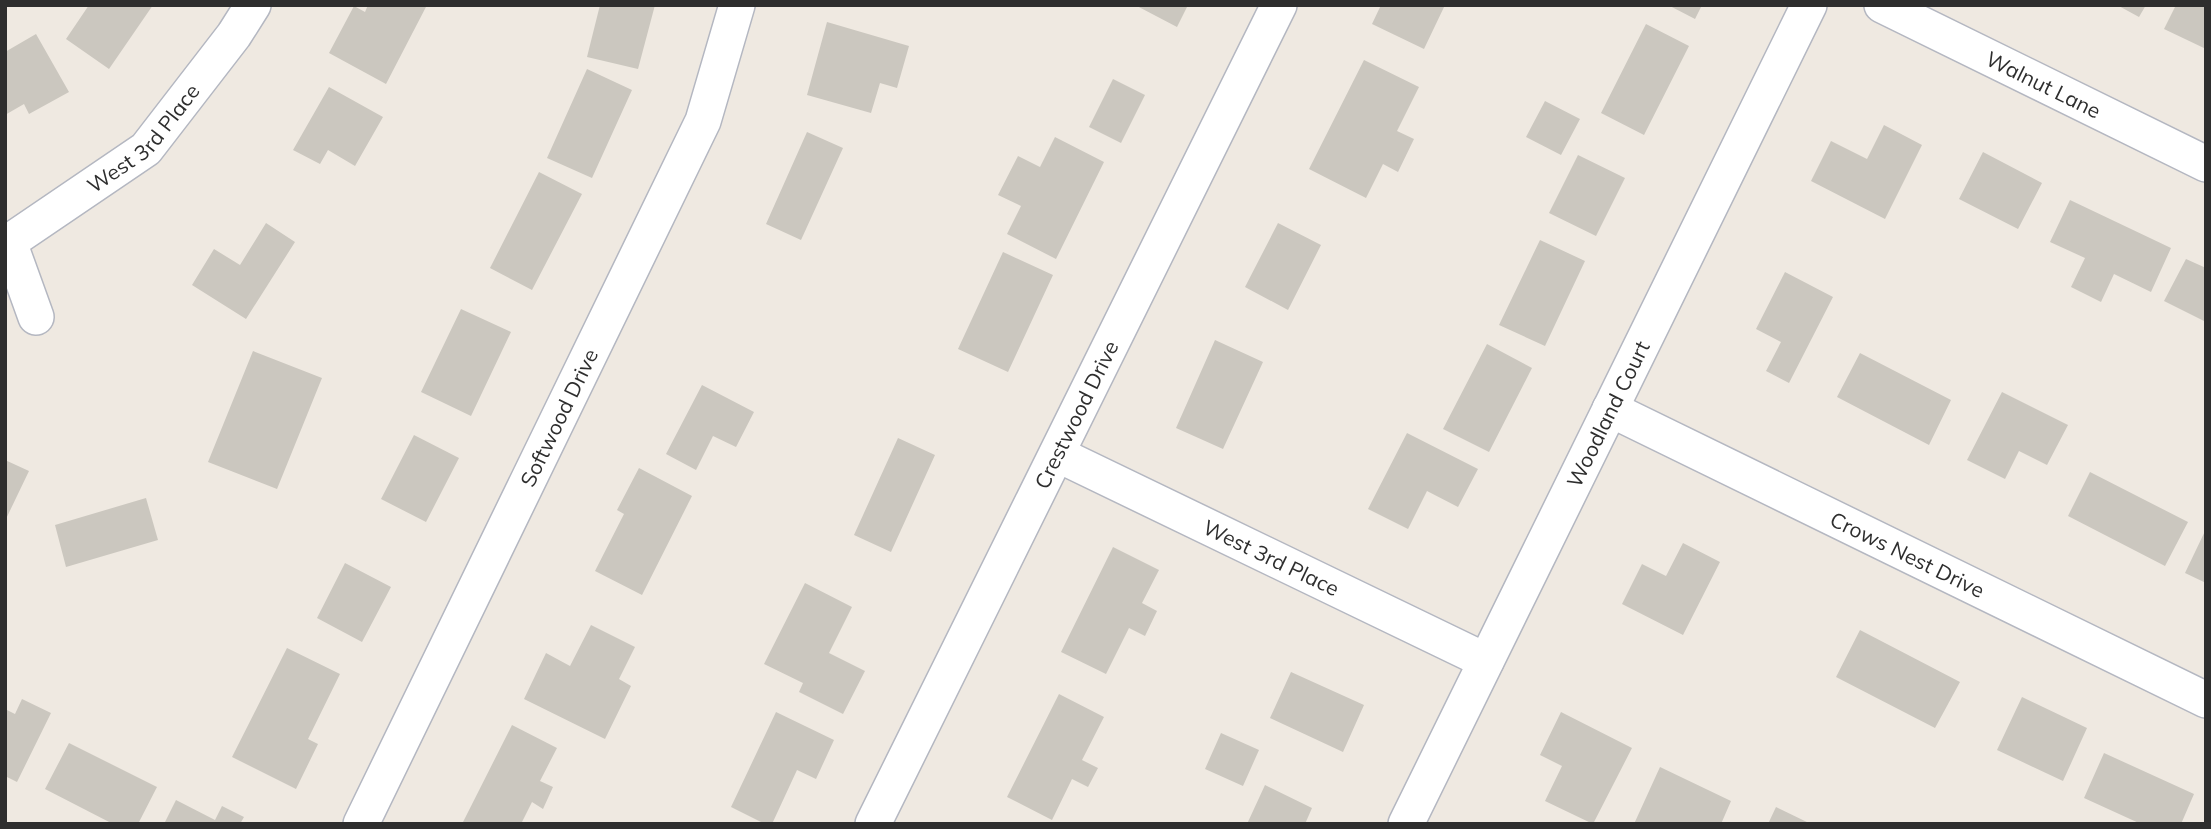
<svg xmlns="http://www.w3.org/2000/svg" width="2211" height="829" viewBox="0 0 2211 829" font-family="Mulish,sans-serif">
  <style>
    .building { fill: #cbc7bf }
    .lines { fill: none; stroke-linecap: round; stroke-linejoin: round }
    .street-casing { stroke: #b4b7c1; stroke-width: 38 }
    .street { stroke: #fff; stroke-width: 35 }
    .labels { text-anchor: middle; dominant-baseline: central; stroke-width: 7; stroke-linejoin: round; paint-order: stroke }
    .street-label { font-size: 21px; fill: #2e2e2e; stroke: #fff }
  </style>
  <rect width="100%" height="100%" fill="#efe9e1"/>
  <path class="building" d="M89,5H153L109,69L66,39Z
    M368,5H427L386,84L329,53L354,6L365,12Z
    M600,5H655L638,69L587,57Z
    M1135,5H1188L1177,27Z
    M1381,5H1445L1424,49L1372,24Z
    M1668,5H1702L1695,19Z
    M2117,5H2146L2139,17Z
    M2176,5H2206V49L2164,29Z
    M827,22L909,46L897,88L880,83L871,113L807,95Z
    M1646,24L1689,46L1644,135L1601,113Z
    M36,34L69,92L29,114L24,104L5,115V52Z
    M1364,60L1419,87L1397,131L1414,139L1398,172L1383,164L1366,198L1309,169Z
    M587,69L632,90L592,178L547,158Z
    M1113,79L1145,95L1121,143L1089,127Z
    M329,87L383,117L355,166L328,150L320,164L293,150Z
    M1545,101L1580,119L1561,155L1526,137Z
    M1884,125L1922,145L1885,219L1811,181L1831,141L1867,159Z
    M807,132L843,148L801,240L766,224Z
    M1055,137L1104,162L1056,259L1007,234L1021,206L998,195L1018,156L1040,167Z
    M1983,152L2042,183L2018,229L1959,199Z
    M1578,155L1625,178L1596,236L1549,213Z
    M539,172L582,194L532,290L490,268Z
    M2070,200L2171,248L2151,292L2114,274L2101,302L2071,287L2085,258L2050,242Z
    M266,223L295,242L246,319L192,285L214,249L240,265Z
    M1278,223L1321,245L1288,310L1245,287Z
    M1540,240L1585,261L1545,346L1499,325Z
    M1003,252L1053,275L1008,372L958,349Z
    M2186,259L2206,268V322L2164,301Z
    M1785,272L1833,297L1789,383L1766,371L1781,342L1756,329Z
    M461,309L511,332L471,416L421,392Z
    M1215,340L1263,362L1223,449L1176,428Z
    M1487,344L1532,368L1489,452L1443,429Z
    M253,351L322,378L277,489L208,462Z
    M1860,353L1951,400L1929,445L1837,397Z
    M702,385L754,412L736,447L713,436L696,470L666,454Z
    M2002,392L2068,425L2047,465L2019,451L2005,479L1967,460Z
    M1407,433L1478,469L1458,507L1427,491L1408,529L1368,509Z
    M414,435L459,458L426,522L381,499Z
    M898,438L935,455L891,552L854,535Z
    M5,460L29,471L5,521Z
    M639,468L692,496L642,595L595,571L624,514L617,510Z
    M2090,472L2188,522L2165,566L2068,516Z
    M146,498L158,540L66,567L55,525Z
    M2206,529V583L2185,573Z
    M1683,543L1720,562L1683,635L1622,604L1642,564L1666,576Z
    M1113,547L1159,570L1142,603L1157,611L1145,636L1129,628L1106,674L1061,652Z
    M345,563L391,587L362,642L317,618Z
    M805,583L852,607L829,653L865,671L843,714L799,692L803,683L764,664Z
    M591,625L635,647L619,679L631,686L605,739L524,699L546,653L570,666Z
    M1860,630L1960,682L1935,728L1836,677Z
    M287,648L340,674L308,739L318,744L296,789L232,757Z
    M1291,672L1364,705L1343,752L1270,718Z
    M1059,694L1104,717L1082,760L1098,768L1088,787L1072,779L1052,820L1007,797Z
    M2022,697L2087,728L2063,781L1997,750Z
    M22,699L51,713L17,782L5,776V709L15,714Z
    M776,712L834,740L816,779L797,770L772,824H765L731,807Z
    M1561,712L1632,748L1593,824L1545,801L1562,766L1540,755Z
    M512,725L557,748L540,781L553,787L543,809L532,802L521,824H462Z
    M1221,733L1259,750L1243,786L1205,769Z
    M69,743L157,787L138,824H113L45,789Z
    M2104,753L2194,794L2181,824H2141L2084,798Z
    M1660,767L1731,801L1721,824H1634Z
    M1265,785L1312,808L1305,824H1247Z
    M176,800L215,820L222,806L244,817L240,824H164Z
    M1776,807L1811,824H1768Z"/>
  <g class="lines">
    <g class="street-casing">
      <g id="street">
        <path id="s1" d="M1882,5L2206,164"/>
        <path id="s2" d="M5,242H9L146,149L234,35L253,5"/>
        <path d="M9,242L36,317"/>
        <path id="s3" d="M1610,409L2206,700"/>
        <path id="s4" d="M1057,454L1486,661"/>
        <path id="s5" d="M361,824L703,121L737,5"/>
        <path id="s6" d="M873,824L1279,5"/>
        <path id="s7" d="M1406,824L1809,5"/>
      </g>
    </g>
    <use href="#street" class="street"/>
  </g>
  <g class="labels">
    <g class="street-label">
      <text stroke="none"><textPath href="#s1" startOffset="180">Walnut Lane</textPath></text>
      <text stroke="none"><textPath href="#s2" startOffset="175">West 3rd Place</textPath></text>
      <text stroke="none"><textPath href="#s6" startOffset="457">Crestwood Drive</textPath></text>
      <text stroke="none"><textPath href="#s7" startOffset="457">Woodland Court</textPath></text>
      <text stroke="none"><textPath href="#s5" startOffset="452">Softwood Drive</textPath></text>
      <text stroke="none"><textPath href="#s3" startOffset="331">Crows Nest Drive</textPath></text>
      <text stroke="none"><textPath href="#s4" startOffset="238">West 3rd Place</textPath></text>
    </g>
  </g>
  <rect width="2211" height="829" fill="none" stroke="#2e2e2e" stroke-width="14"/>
</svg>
